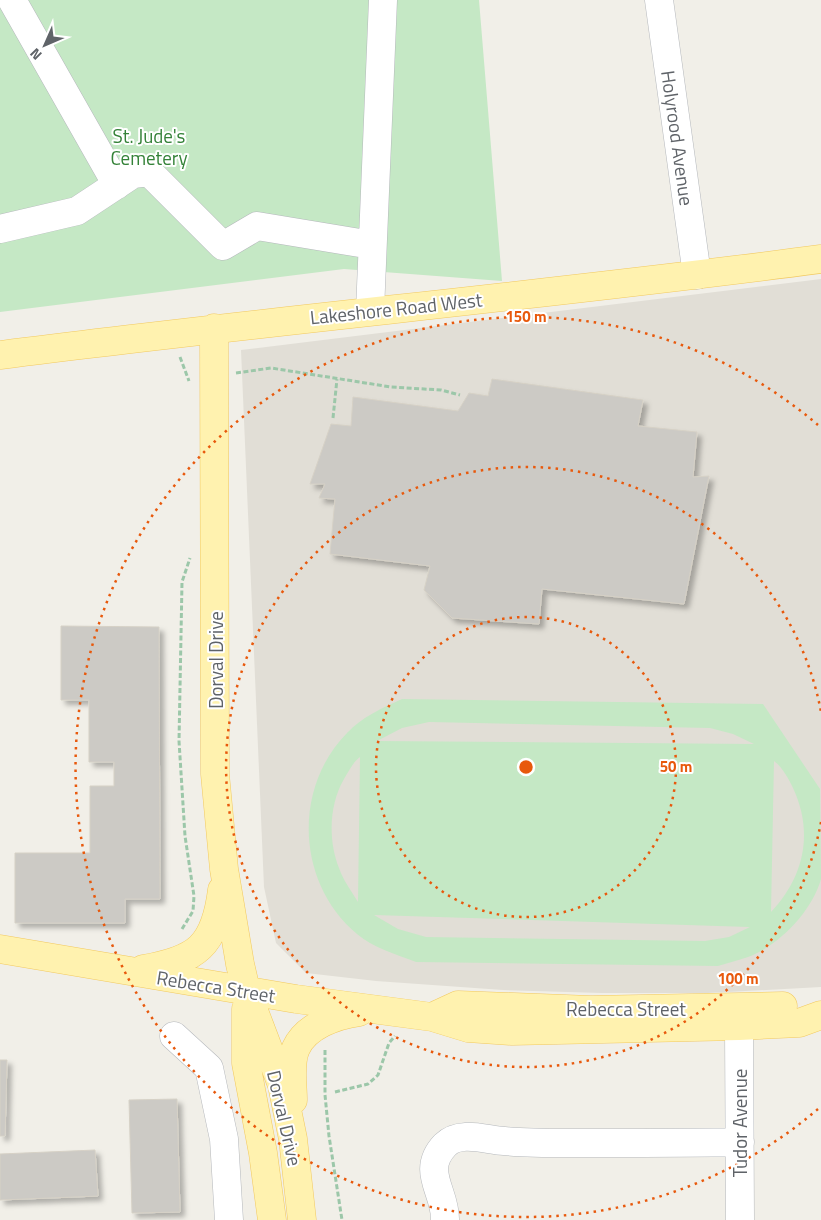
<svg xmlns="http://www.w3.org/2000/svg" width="821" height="1220" viewBox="0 0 821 1220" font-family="'Titillium Web',sans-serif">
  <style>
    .education { fill: #e1ded6 }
    .green { fill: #c5e8c5; fill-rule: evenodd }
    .building { fill: #cccac5; stroke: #d6d1c6; filter: url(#shadow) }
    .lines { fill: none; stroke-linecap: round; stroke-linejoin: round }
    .minor-casing { stroke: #b5b8bc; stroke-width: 29 }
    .major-casing { stroke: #f2c960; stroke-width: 29 }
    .path { stroke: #9cc7a9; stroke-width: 3; stroke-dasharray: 5 2.5; stroke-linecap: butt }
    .minor { stroke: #fff; stroke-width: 28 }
    .major { stroke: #fff2af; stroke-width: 28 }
    .ring { fill: none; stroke: #e8590c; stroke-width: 2.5; stroke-dasharray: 2.5 5 }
    .labels { text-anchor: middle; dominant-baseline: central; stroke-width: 4; stroke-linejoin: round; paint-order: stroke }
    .park-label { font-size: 19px; fill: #348238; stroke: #fff }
    .street-label { font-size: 19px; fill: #5f6368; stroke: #fff }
    .centre { fill: #e8590c; stroke: #fff; stroke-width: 2.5 }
    .ring-label { font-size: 15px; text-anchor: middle; font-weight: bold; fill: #e8590c; stroke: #fff; stroke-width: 4; stroke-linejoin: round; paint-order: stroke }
  </style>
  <defs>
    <filter id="shadow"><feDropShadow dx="4.5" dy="4.5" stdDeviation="2.5" flood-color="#0004"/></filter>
  </defs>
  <rect width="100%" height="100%" fill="#f1efe8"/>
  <path class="education" d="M821,279V987L708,993H602L503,990L376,981L306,973L276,943L264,887L241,350Z"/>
  <path class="green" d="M0,0H479L502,281L344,269L0,312Z
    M402,699L763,704L820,789L821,879C812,911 780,945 748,957C739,960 728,963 718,966L416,962C395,954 374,948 357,934C297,884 292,789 347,733C362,717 382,708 402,699ZM429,722L710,728L733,734L754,744L377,741L402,728ZM360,757L358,901V902C352,892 343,880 339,868C328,840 329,805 344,779C349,771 353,762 360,757ZM774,761C782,767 789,779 793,788C814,833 804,877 771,912ZM374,915L749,927H750L729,937L705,941L426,937L398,929Z"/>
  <path class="building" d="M492,379L643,400L638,426L697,432L693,477L709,476L684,604L542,589L539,624L452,618L424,590L430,566L330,554L335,499L319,498L325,484H310L331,424L351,426L353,397L458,411L469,393L488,396Z
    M61,626L159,627L160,899H125V923H15V853H90V786H114V762H89V700H61Z
    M0,1060H7L5,1136H0Z
    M177,1099L180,1212L132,1213L129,1100Z
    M95,1150L98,1196L0,1200V1154Z"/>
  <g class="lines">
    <g class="minor-casing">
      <path id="minor" d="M12,0L117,185
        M659,0L697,275
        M0,229L77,211L133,174L149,172L223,246L257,226L372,245
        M370,311L383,0
        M739,1026L740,1220
        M174,1036L209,1068L224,1139L229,1220
        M445,1220C446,1192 420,1171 445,1145C460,1130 486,1140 504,1141C535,1144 567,1143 599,1143C646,1143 693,1143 740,1142"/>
    </g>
    <g class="major-casing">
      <path id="major" d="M214,328L215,774L224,869L240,964L246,990L282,1085L293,1139L302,1220
        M0,355C273,320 548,295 821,259
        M0,949L296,999L432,1017L468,1028L512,1031L739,1026L799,1023L821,1015
        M143,969C197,960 215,946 222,890
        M246,1009V1063L263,1153L272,1220
        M432,1017L458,1005L591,1010L783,1006
        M293,1100C293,1084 289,1063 296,1048C306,1026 336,1015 359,1012"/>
    </g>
    <path class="path" d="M180,357L189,381
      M236,373L271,368L391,387L441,390L460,395
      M333,418L337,379
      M182,929L193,911L194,896L185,836L179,741L182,582L190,558
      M325,1050V1095L329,1136L342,1220
      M335,1092L368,1084L378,1075L389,1043L395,1036"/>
    <use href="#minor" class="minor"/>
    <use href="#major" class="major"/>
  </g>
  <g class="ring">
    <circle cx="526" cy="767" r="150"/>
    <path d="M821 822A300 300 0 1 1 821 712"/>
    <path d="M818 1109A450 450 0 1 1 818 425"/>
  </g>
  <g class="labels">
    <g class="park-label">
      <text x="149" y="135">St. Jude's<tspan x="149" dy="22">Cemetery</tspan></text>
    </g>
    <g class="street-label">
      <text transform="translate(678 138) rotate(82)">Holyrood Avenue</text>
      <text transform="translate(396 308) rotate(-6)">Lakeshore Road West</text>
      <text transform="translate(215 660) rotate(-90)">Dorval Drive</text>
      <text transform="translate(216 986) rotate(9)">Rebecca Street</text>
      <text x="626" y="1008">Rebecca Street</text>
      <text transform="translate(285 1118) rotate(77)">Dorval Drive</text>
      <text transform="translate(739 1123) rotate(-90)">Tudor Avenue</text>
    </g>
  </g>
  <circle cx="526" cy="767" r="8" class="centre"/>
  <g class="ring-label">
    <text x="526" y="322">150 m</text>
    <text x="676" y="772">50 m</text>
    <text x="738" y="984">100 m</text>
  </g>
  <g transform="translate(45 45) rotate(225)" stroke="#ffffff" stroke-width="4" paint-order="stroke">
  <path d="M0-4L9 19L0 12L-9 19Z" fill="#5f6368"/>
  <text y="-8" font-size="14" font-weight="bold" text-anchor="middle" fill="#5f6368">N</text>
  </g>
</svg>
